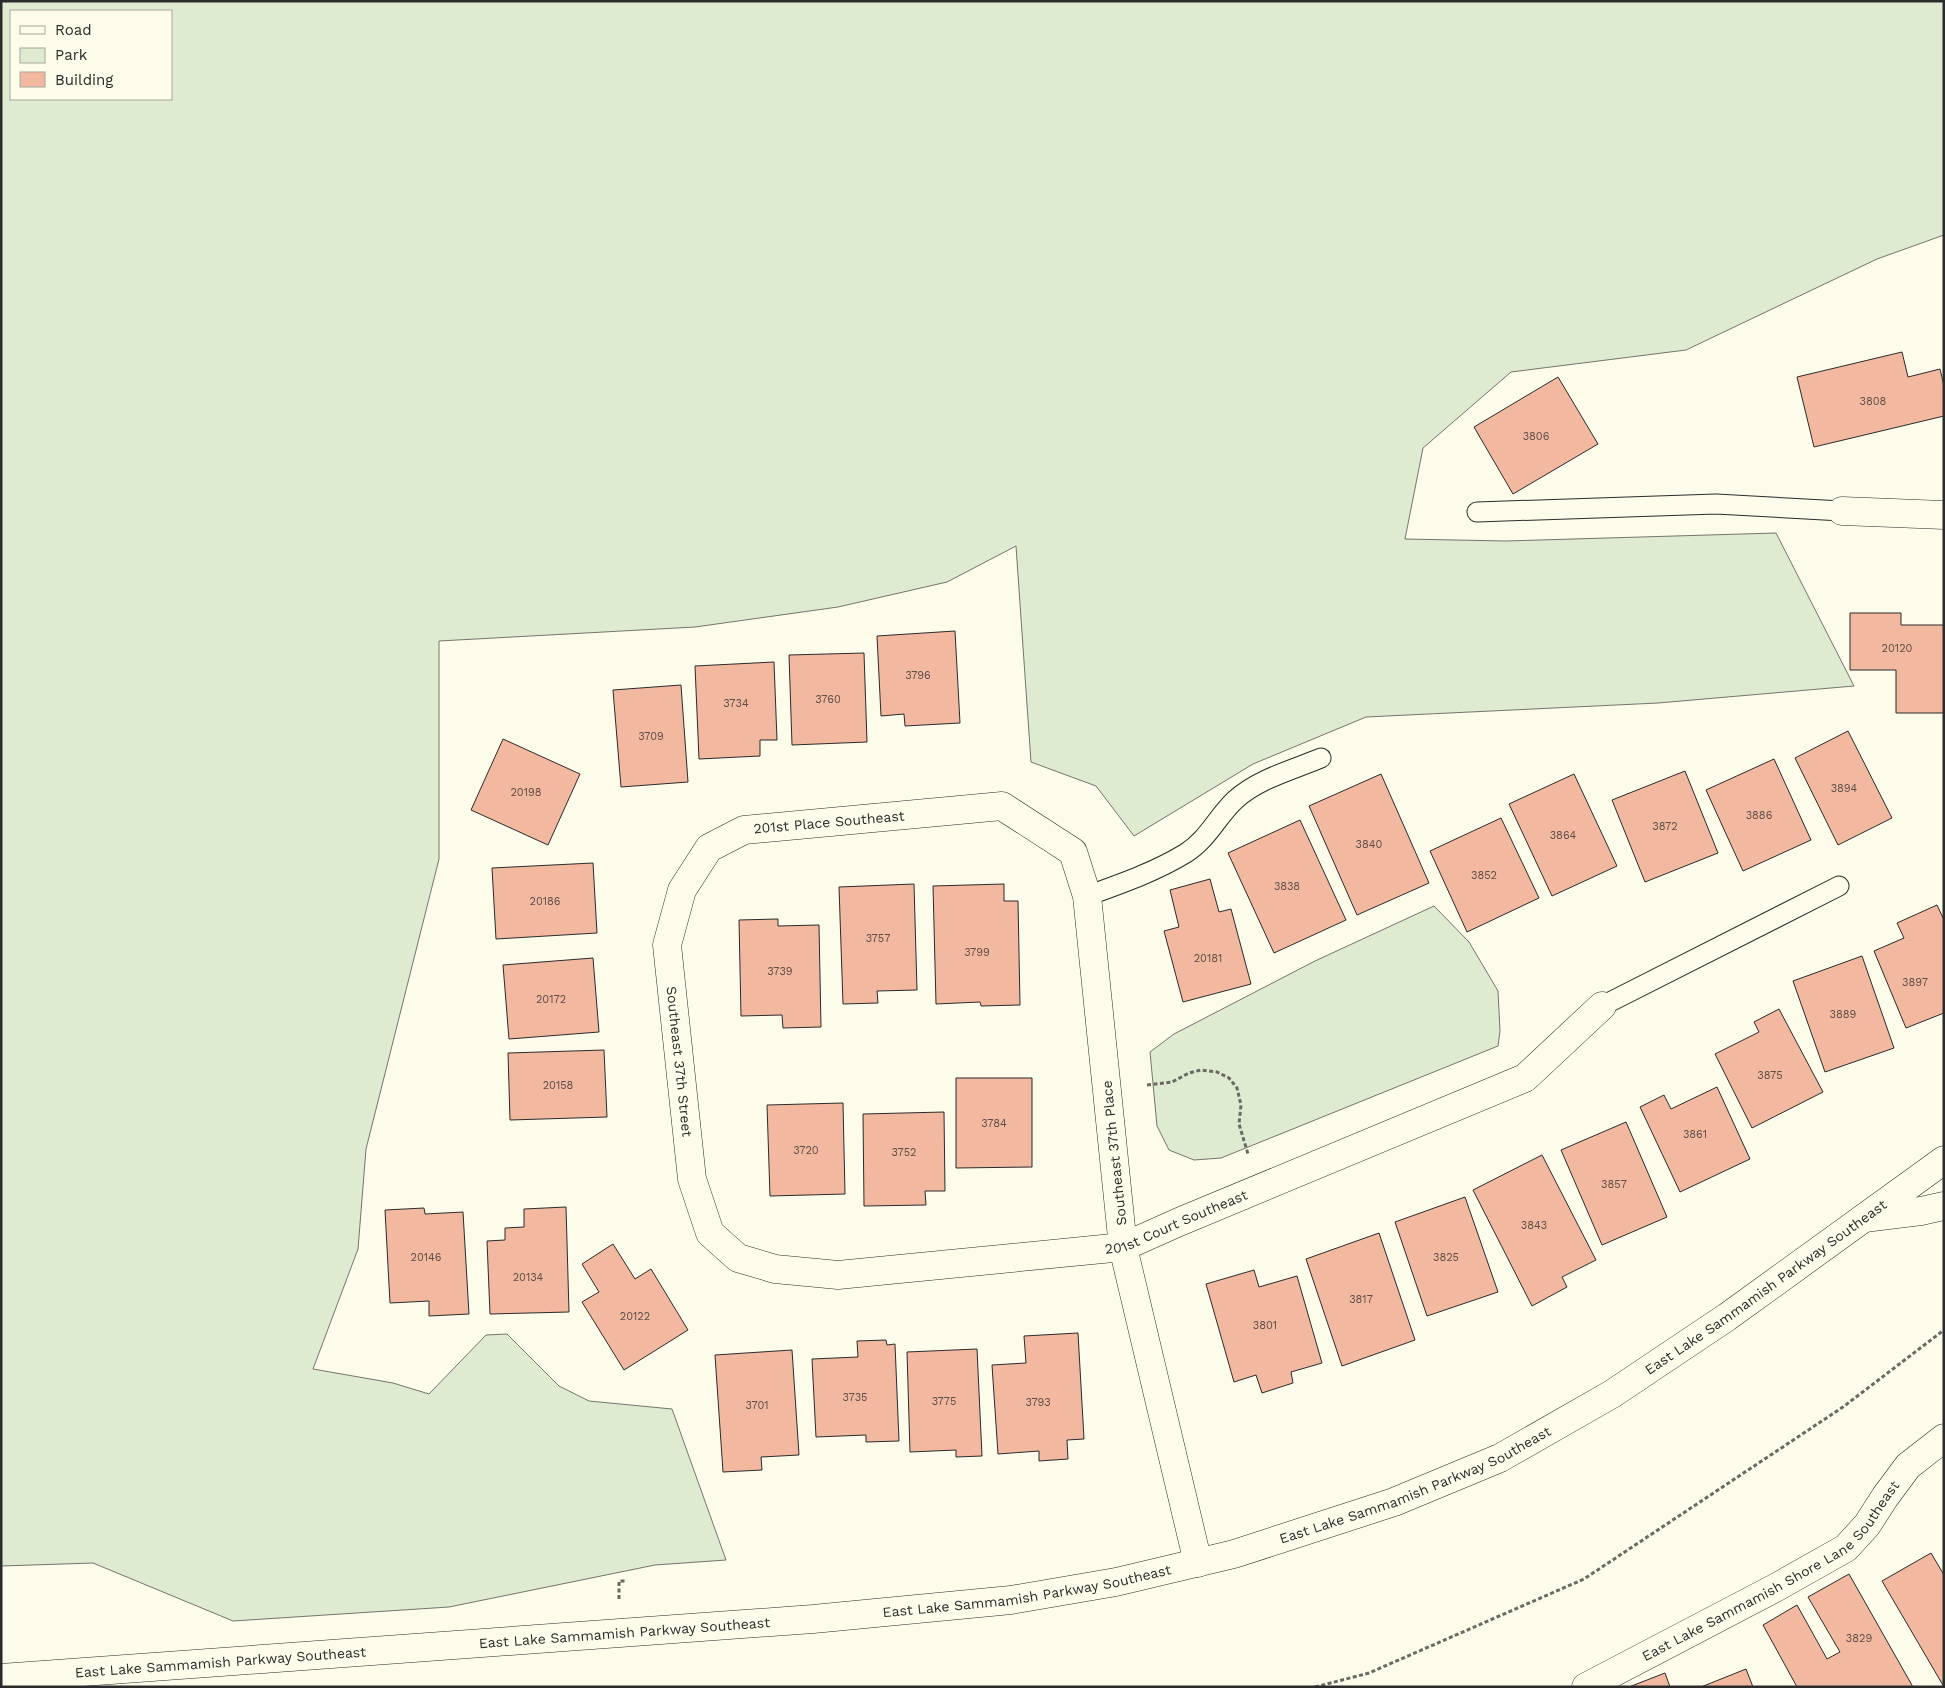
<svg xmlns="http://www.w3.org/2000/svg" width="1945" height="1688" viewBox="0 0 1945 1688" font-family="'Work Sans',sans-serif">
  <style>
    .green { fill: #deebd1; stroke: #74746e; fill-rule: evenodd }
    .building { fill: #f2b8a0; stroke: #2b2b2b }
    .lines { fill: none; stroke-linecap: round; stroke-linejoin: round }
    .lane-casing { stroke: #2b2b2b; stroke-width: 21 }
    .street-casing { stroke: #2b2b2b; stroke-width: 29 }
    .secondary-casing { stroke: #2b2b2b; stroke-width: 29 }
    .path { stroke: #6a6964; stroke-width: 3; stroke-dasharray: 4 2.5; stroke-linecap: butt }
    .lane { stroke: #fdfbea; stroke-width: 19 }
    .street { stroke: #fdfbea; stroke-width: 28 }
    .secondary { stroke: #fdfbea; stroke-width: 28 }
    .labels { text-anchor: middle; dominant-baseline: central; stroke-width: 4; stroke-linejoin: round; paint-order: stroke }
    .number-label { font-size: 11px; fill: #5d4e48 }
    .street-label { font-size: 14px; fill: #2b2b2b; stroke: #fdfbea }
  </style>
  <rect width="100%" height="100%" fill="#fdfbea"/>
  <path class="green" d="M1,1H1944V235L1877,259L1686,350L1511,372L1423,448L1405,539L1506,541L1776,533L1854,686L1658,703L1366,717L1253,764L1134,836L1096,786L1031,762L1016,546L947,582L838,607L695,627L439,641V859L366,1149L358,1249L313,1369L393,1383L429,1394L486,1335L507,1334L559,1386L589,1401L672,1409L726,1560L655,1565L449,1607L233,1621L93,1563L1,1566ZM11,11H171V99H11Z
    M1434,906L1469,942L1498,991L1500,1031L1498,1046L1221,1158L1194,1160L1169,1150L1157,1126L1150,1052L1174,1034L1315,961Z"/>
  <path class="building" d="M1902,352L1908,377L1940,369L1944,386V416L1814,447L1797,377Z
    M1558,377L1598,444L1513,494L1474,427Z
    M1850,613H1901V625H1944V713H1896V670H1850Z
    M955,631L960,723L905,726L904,714L881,716L877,636Z
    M864,653L867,742L792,745L789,655Z
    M774,662L777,740H760V756L699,759L695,666Z
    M681,685L688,782L621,787L613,690Z
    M1848,731L1892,818L1838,845L1795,758Z
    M503,739L580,774L548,845L471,810Z
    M1774,759L1811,840L1743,871L1706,790Z
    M1685,771L1718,853L1645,882L1612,800Z
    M1381,774L1429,883L1357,915L1309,806Z
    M1574,774L1617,866L1552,896L1509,804Z
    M1501,818L1539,898L1467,932L1430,851Z
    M1300,820L1346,920L1274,953L1228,853Z
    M593,863L597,933L496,939L492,868Z
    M1210,879L1219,912L1231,909L1251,984L1183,1002L1164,931L1179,927L1170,890Z
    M914,884L917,990L877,991L878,1003L843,1004L839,887Z
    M1004,884V901H1018L1020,1005L981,1006L980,1002L936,1004L933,886Z
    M1937,905L1944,920V1013L1906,1028L1874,951L1904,938L1897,923Z
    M778,919V926L819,925L821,1027L783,1028L782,1015L741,1016L739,920Z
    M1862,956L1894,1048L1825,1072L1793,981Z
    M593,958L599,1032L509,1039L503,965Z
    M1779,1009L1823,1092L1752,1128L1715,1054L1759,1032L1754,1022Z
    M604,1050L607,1117L510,1120L508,1053Z
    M956,1078H1032V1167L956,1168Z
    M1717,1087L1750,1159L1680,1192L1640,1107L1664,1095L1671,1109Z
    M843,1103L845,1194L770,1196L767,1105Z
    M944,1112L945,1191H925L926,1205L864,1206L863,1114Z
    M1626,1122L1667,1217L1602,1245L1561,1150Z
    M1542,1155L1596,1260L1562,1277L1567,1287L1532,1306L1473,1190Z
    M1465,1197L1498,1292L1427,1316L1395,1222Z
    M566,1207L569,1312L490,1314L487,1241L505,1240V1228L524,1227V1209Z
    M424,1208L425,1214L463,1212L469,1314L429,1316V1301L390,1303L385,1210Z
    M1379,1233L1415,1340L1342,1366L1306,1259Z
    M613,1244L635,1279L651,1269L688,1330L624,1370L582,1302L599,1292L582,1264Z
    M1254,1270L1259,1287L1297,1276L1322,1363L1291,1372L1293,1383L1262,1393L1256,1375L1234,1382L1206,1284Z
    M1078,1333L1084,1439L1067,1440L1068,1459L1039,1461V1451L998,1454L992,1365L1026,1363L1024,1336Z
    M886,1340L887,1345L895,1344L899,1441L866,1442V1435L816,1437L812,1359L858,1357L857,1341Z
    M977,1349L982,1456L956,1457V1450L910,1452L907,1352Z
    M792,1350L799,1455L761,1457L762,1470L723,1472L715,1355Z
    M1931,1553L1944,1575V1687L1882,1581Z
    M1849,1574L1913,1687H1797L1763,1625L1797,1605L1827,1659L1840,1652L1808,1597Z
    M1746,1669L1753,1687H1701Z
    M1665,1673L1670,1687H1629Z"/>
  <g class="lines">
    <g class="lane-casing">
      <path id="lane" d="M1477,512L1716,504L1842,511
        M1087,896C1120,884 1155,872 1186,853C1208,839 1217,817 1235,800C1258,779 1292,770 1321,758
        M1602,1006L1839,886"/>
    </g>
    <g class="street-casing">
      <g id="street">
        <path d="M1842,511L1944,515"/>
        <path d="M1864,1218L1921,1211L1944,1206"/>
        <path id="s1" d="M1198,1563L1123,1247L1087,896L1073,852L1002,806L744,830L709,848L682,890L667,945L692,1179L710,1233L738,1258L775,1269L838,1275L1123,1247L1179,1222L1525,1078L1602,1006"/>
        <path id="s2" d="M1586,1687L1777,1587L1846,1548L1867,1525L1885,1497L1908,1466L1944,1438"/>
      </g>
    </g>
    <g class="secondary-casing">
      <g id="secondary">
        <path id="s3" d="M1,1678L813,1619L1011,1600L1116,1582L1234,1554L1394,1502L1500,1458L1612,1394L1727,1317L1944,1160"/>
      </g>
    </g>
    <path class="path" d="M1147,1085L1172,1082L1189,1073L1201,1070L1217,1072L1229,1078L1237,1088L1241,1105L1239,1124L1248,1154
      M619,1599V1581H626
      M1315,1687L1369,1673L1584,1579L1843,1407L1944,1330"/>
    <use href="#lane" class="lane"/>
    <use href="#street" class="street"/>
    <use href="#secondary" class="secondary"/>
  </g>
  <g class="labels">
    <g class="number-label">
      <text x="1873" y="401">3808</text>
      <text x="1536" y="436">3806</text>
      <text x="1897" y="648">20120</text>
      <text x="918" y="675">3796</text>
      <text x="828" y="699">3760</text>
      <text x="736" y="703">3734</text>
      <text x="651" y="736">3709</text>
      <text x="1844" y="788">3894</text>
      <text x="526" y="792">20198</text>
      <text x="1759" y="815">3886</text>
      <text x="1665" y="826">3872</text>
      <text x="1563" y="835">3864</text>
      <text x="1369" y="844">3840</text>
      <text x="1484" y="875">3852</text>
      <text x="1287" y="886">3838</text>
      <text x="545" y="901">20186</text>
      <text x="878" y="938">3757</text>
      <text x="977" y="952">3799</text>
      <text x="1208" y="958">20181</text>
      <text x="780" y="971">3739</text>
      <text x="1915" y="982">3897</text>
      <text x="551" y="999">20172</text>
      <text x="1843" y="1014">3889</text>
      <text x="1770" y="1075">3875</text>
      <text x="558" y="1085">20158</text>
      <text x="994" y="1123">3784</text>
      <text x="1695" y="1134">3861</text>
      <text x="806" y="1150">3720</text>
      <text x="904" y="1152">3752</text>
      <text x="1614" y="1184">3857</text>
      <text x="1534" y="1225">3843</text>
      <text x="426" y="1257">20146</text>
      <text x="1446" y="1257">3825</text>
      <text x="528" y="1277">20134</text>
      <text x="1361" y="1299">3817</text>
      <text x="635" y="1316">20122</text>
      <text x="1265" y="1325">3801</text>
      <text x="855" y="1397">3735</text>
      <text x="944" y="1401">3775</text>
      <text x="1038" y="1402">3793</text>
      <text x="757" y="1405">3701</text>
      <text x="1859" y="1638">3829</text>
    </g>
    <g class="street-label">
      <text transform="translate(829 822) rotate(-5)">201st Place Southeast</text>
      <text stroke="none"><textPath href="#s1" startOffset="1331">Southeast 37th Street</textPath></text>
      <text transform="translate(1114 1153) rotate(-96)">Southeast 37th Place</text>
      <text stroke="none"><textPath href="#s1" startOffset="1990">201st Court Southeast</textPath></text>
      <text stroke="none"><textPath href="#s3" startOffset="1840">East Lake Sammamish Parkway Southeast</textPath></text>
      <text stroke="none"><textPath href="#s3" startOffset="1435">East Lake Sammamish Parkway Southeast</textPath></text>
      <text stroke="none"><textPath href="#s2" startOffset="221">East Lake Sammamish Shore Lane Southeast</textPath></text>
      <text stroke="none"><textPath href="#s3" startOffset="1030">East Lake Sammamish Parkway Southeast</textPath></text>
      <text stroke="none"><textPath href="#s3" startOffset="625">East Lake Sammamish Parkway Southeast</textPath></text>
      <text stroke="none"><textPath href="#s3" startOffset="220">East Lake Sammamish Parkway Southeast</textPath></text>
    </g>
  </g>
  <rect width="1945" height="1688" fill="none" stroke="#2b2b2b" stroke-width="5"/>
  <rect x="10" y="10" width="162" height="90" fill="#fdfbea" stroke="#a9a89e"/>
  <rect x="20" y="26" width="25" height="8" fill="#fdfbea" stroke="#a9a89e"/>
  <text x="55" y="35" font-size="15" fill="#2b2b2b">Road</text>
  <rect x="20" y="48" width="25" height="15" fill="#deebd1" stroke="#a9a89e"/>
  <text x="55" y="60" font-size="15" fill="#2b2b2b">Park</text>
  <rect x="20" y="72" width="25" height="15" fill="#f2b8a0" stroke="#a9a89e"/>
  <text x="55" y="85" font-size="15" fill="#2b2b2b">Building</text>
</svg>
